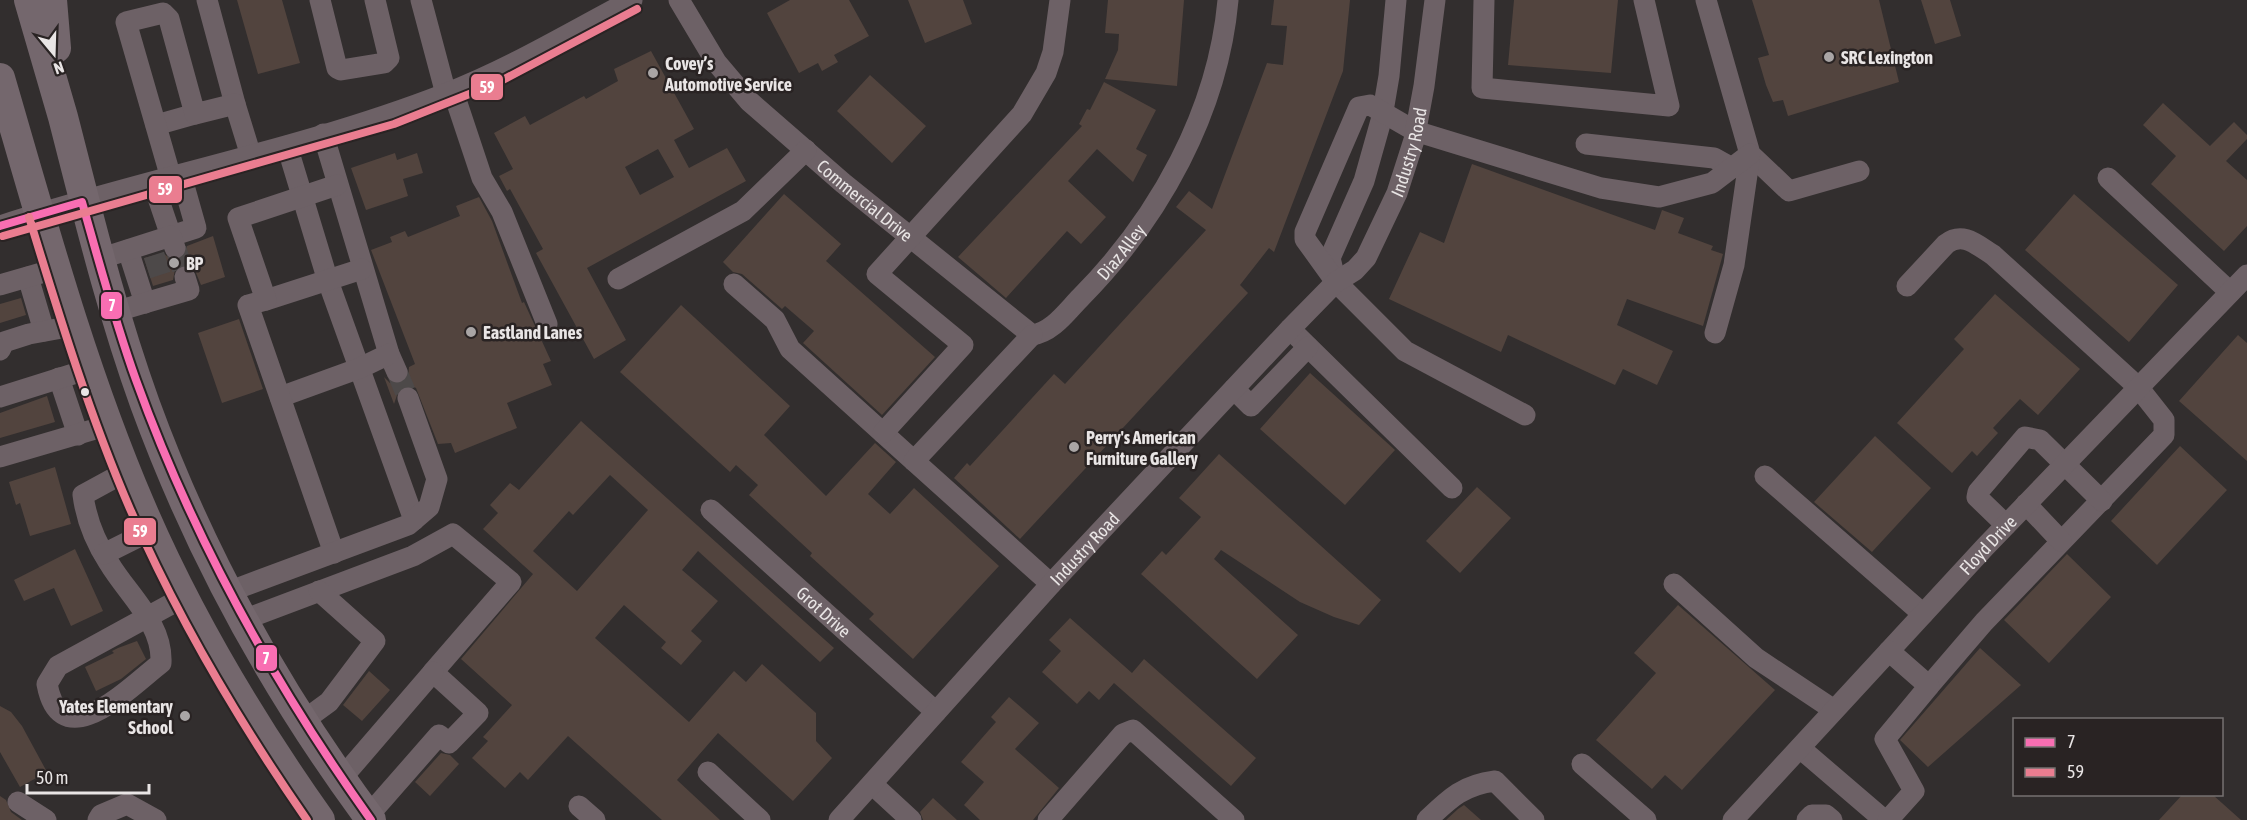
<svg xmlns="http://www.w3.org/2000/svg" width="2247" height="820" viewBox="0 0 2247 820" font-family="'Asap Condensed',sans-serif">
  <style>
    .building { fill: #52443e; fill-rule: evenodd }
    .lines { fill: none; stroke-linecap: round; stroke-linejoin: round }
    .minor-tunnel { stroke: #4d4949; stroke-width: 21; stroke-dasharray: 21 10; stroke-linecap: butt }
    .minor { stroke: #6d6166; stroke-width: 21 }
    .highway { stroke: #74676d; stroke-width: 30 }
    .bus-1-casing { stroke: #292323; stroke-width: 12 }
    .bus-2-casing { stroke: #292323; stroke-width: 12 }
    .bus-1 { stroke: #f96eb2; stroke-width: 8 }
    .bus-2 { stroke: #ea7d90; stroke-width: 8 }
    .poi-dot { fill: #a9a5a5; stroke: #292323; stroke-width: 2 }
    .bus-dot { fill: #e9e5e5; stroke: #292323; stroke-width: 2 }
    .labels { text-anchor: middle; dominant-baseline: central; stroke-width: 5; stroke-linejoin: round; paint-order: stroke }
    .poi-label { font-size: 18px; font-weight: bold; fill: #e9e5e5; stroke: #292323; text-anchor: start }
    .street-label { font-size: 18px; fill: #e9e5e5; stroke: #292323 }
    .line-badge { stroke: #292323; stroke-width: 2 }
    .badge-label { font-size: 16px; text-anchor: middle; font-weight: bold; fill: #fff }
  </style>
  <rect width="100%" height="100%" fill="#322e2e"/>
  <path class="building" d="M237,0H282L300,63L258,74Z
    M790,0H849L869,36L834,55L838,62L822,71L818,63L799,73L767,13Z
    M908,0H963L972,24L925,43Z
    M1108,0H1184L1177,86L1105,79L1118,50L1119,34L1105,33Z
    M1274,0H1350L1343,71L1274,252L1269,248L1240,285L1248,293L1020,539L954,478L967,463L970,466L1054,374L1065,384L1206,230L1176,207L1189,191L1212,209L1267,63L1283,65L1287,26L1271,25Z
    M1514,0H1618L1611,73L1508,65Z
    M1752,0H1879L1899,82L1788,116L1783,100L1773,102L1766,85L1758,58L1769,55Z
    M1921,0H1950L1961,36L1935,44Z
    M651,51L694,129L674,140L689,168L727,148L746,181L587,268L626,340L594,359L536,253L543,249L510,189L507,191L499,176L513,169L494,133L525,116L530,125L584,96L586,99L618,81L614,69ZM658,149L674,177L640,195L625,167Z
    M870,75L926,126L892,163L837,111Z
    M1104,82L1156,110L1136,149L1147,155L1133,182L1097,149L1068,181L1106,217L1081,244L1067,231L1006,298L958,257L1082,126L1079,124L1087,109L1090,110Z
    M2163,103L2210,146L2234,122L2247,135V139L2226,161L2247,180V226L2224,251L2151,184L2176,156L2143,125Z
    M395,153L397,160L417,153L423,173L403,179L408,196L366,210L351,168Z
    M1472,164L1655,230L1662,210L1684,218L1678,233L1713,246L1711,250L1723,254L1703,326L1627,299L1617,325L1673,351L1657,385L1623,369L1615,385L1508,335L1501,352L1389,299L1420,232L1444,243Z
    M784,194L841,244L826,261L935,357L882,415L803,343L814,331L785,306L782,309L742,274L733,272L723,262Z
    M2074,194L2178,285L2129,342L2025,250Z
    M479,197L492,221L522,303L524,302L551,361L543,364L552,385L507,403L517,428L455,453L451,443L438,444L416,388L410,385L399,389L394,404L384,377L390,383L402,384L408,379L409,367L415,364L371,250L392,242L390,237L405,231L408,237L460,216L456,206Z
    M213,236L225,277L201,285L194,268L182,265L175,269L173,280L153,286L144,258L163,253L172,260H178L185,256L187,246Z
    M1995,294L2080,369L2038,415L2020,399L1993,428L1998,433L1977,456L1972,451L1952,473L1897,423L1964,349L1954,339Z
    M21,298L26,315L0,323V304Z
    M681,305L790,406L764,435L826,496L875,443L896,462L868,494L890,514L914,488L999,566L913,659L869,619L874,614L810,556L812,553L749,495L758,485L736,465L730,472L620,372Z
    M239,319L263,389L222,403L198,333Z
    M2238,335L2247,343V461L2179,401Z
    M1310,373L1395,450L1345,505L1260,429Z
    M47,396L55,422L0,438V413Z
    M581,421L834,648L820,662L698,551L682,570L718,601L691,631L702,641L681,665L661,648L666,642L624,605L595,638L689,722L734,671L746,682L762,664L816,713V741L832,758L793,801L718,733L677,780L720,820H662L568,736L528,780L520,772L505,788L472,758L488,741L483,737L512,705L461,659L533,574L483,529L498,513L490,505L510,483L519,490ZM610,475L648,510L577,591L533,551L569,511L573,515Z
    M1875,436L1931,488L1872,552L1814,502Z
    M2180,446L2227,490L2157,565L2111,521Z
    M1219,454L1381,600L1359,625L1334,617L1300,602L1221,550L1214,559L1298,635L1257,679L1141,574L1162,551L1166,555L1201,517L1179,498Z
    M55,467L71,524L30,536L20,503L16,505L9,482Z
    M1477,487L1511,518L1460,573L1426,541Z
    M75,549L103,611L71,626L54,588L24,601L14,580Z
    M2067,554L2111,597L2049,663L2004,620Z
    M1678,605L1775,690L1682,790L1665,775L1652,789L1596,740L1656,673L1634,653Z
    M1070,618L1132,673L1144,659L1256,758L1231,786L1114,683L1099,700L1089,691L1077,704L1042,672L1061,651L1049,640Z
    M137,641L146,659L121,679L96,691L85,667L114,653L112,651L118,648Z
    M1980,648L2021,685L1928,767L1900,740Z
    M369,671L390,690L362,721L343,705Z
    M1009,697L1039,723L1015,749L1059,788L1033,820H980L964,805L984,782L961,762L996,722L991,717Z
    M0,706L11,712L22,726L47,772L20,787L0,752Z
    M441,753L450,755L459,764L430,796L415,782Z
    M2182,795H2213L2241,820H2159Z
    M0,796L6,800L11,812L22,820H0Z
    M933,798L957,820H923L920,812Z
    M1464,805L1481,820H1446L1458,809Z"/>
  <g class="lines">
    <path class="minor-tunnel" d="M176,249L185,277
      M154,255L163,283
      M397,372L408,398"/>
    <g class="minor">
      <path d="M207,0L235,104"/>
      <path d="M320,0L337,68L341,70L384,63L389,58L375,0"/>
      <path d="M421,0L446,94"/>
      <path id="s1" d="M679,0L716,62L749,101L843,183L1032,335C1053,332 1067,311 1081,297C1159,218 1218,112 1228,0"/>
      <path d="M1484,0L1482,88L1669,106L1644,0"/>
      <path d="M1706,0L1750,154L1789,191L1859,171"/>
      <path d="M453,91L482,178L502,212L547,324"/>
      <path d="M156,125L195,114"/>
      <path d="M323,134L389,354L397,372"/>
      <path d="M1586,144L1714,158L1732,168"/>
      <path d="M287,146L328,281L414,520"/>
      <path d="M171,178L126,22L163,13L169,19L195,114L235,104L251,156"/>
      <path d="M2108,178L2230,292"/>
      <path d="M153,183L171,236L196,228L181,175"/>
      <path d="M0,226C147,178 301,150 445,94C510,69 571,32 632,0"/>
      <path d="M128,250L145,303"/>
      <path d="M99,259L171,236L175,248"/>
      <path d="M28,277L44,331"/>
      <path d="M618,279L743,211L806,150"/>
      <path d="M1335,279L1330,258L1364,181L1382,117L1389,76L1396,0"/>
      <path d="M734,284L775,320L790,349L914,461"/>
      <path d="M0,285L55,269"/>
      <path d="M1907,286L1946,244C1963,231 1977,245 1993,255L2138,387L2164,420V435L1984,622L1929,686"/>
      <path d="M266,300L362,269"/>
      <path d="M114,312L189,290L185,277"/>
      <path d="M1290,329L1452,488"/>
      <path d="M1715,333L1734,265L1750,154"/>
      <path d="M1032,335L914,461L1051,584"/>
      <path d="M0,350L4,342L29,334L73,326"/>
      <path d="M59,378L78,435"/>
      <path d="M1234,389L1251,406L1308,347"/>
      <path d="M0,397L89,369"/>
      <path d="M280,397L360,368L389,354"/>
      <path d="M1525,415L1405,351L1336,282L1305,239V232L1359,107L1370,105L1415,131L1601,188L1659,197L1712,183L1750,154"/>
      <path d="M883,433L963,345L877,274L1022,114L1046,73L1053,52L1060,0"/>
      <path d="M0,457L109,425"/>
      <path d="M127,471L83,495C86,518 96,543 109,563C128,595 163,623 161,663C130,687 61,759 47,684L58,666L184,597"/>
      <path d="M1765,476L1923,614"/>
      <path d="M2026,504L2061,541"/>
      <path id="s2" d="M711,510L936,712"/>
      <path d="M2006,525L1977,497L1978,492L2025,437L2040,440L2102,501"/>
      <path d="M334,553L248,305L266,300L238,218L337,185"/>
      <path d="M104,554L152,530"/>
      <path d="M1674,584L1756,658L1834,710"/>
      <path d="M228,592L408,525L429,507L437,479L408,398"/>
      <path d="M243,620L413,556L453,534L511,582L433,672L478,713L449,743L439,735L368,816"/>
      <path d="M303,721L329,702L375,641L319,591"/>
      <path d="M1800,748L1884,820"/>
      <path d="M1582,764L1646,820"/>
      <path d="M708,772L760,820"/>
      <path d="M341,779L433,672"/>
      <path d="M872,784L911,820"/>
      <path d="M18,802L46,820"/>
      <path d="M579,806L595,820"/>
      <path d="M98,820L101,815L127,804L156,820"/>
      <path id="s3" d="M839,820L1051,584L1290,329L1336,282L1355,270L1366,258L1397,193L1414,140L1424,86L1435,0"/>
      <path d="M1048,820L1123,734L1133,730L1234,820"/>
      <path d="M1427,820C1450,798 1463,785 1495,781L1534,820"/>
      <path id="s4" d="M1733,820L1985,547L2247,275"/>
      <path d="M1807,820L1812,815H1826L1832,820"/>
      <path d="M1888,820L1914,791L1885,739L1929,686L1889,651"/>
    </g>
    <path class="highway" d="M29,0C40,39 52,78 63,117C88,214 111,310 145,404C199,552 277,693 371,820
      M52,0L56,48
      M0,78C42,222 81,367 140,505C188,617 250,721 320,820"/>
    <g class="bus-1-casing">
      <path id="bus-1" d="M0,226L82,202C99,262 115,322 136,380C193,538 274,684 371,820"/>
    </g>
    <g class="bus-2-casing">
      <path id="bus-2" d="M29,217C59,315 89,414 130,509C178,619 239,722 307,820
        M3,236L394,124L497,83L637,9"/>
    </g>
    <use href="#bus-1" class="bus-1"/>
    <use href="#bus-2" class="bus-2"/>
  </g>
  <g class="poi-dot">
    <circle cx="1829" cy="57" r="6"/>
    <circle cx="653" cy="73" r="6"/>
    <circle cx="174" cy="263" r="6"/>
    <circle cx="471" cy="332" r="6"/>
    <circle cx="1074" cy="447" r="6"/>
    <circle cx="185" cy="716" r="6"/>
  </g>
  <circle class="bus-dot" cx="85" cy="392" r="5"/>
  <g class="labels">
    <g class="poi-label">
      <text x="1841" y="57">SRC Lexington</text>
      <text x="665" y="63">Covey’s<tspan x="665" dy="21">Automotive Service</tspan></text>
      <text x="186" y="263">BP</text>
      <text x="483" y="332">Eastland Lanes</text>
      <text x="1086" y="437">Perry's American<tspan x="1086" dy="21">Furniture Gallery</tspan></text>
      <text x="173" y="706" text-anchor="end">Yates Elementary<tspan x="173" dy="21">School</tspan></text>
    </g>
    <g class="street-label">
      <text stroke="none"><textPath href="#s3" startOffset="886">Industry Road</textPath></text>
      <text stroke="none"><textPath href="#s1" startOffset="276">Commercial Drive</textPath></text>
      <text stroke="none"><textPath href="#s1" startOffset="614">Diaz Alley</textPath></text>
      <text stroke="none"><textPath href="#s4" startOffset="375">Floyd Drive</textPath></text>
      <text stroke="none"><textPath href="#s3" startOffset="366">Industry Road</textPath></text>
      <text stroke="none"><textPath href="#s2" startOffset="152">Grot Drive</textPath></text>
    </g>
  </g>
  <g class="line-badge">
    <rect x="470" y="73" width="34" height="28" rx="6" fill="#ea7d90"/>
    <rect x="148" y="175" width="35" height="29" rx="6" fill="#ea7d90"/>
    <rect x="100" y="291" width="23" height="29" rx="6" fill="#f96eb2"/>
    <rect x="123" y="517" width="34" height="29" rx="6" fill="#ea7d90"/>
    <rect x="255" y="644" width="23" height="28" rx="6" fill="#f96eb2"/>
  </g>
  <g class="badge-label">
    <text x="487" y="93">59</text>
    <text x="165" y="195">59</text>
    <text x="112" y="311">7</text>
    <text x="140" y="537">59</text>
    <text x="266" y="664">7</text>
  </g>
  <rect x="2013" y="718" width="210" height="78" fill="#292323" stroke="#767171" stroke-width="1.5"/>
  <rect x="2025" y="738" width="30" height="9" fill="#f96eb2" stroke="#767171" stroke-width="1.5"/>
  <text x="2067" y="748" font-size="18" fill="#e9e5e5">7</text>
  <rect x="2025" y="768" width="30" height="9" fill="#ea7d90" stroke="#767171" stroke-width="1.5"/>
  <text x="2067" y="778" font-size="18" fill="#e9e5e5">59</text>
  <g transform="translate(54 54) rotate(161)" stroke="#292323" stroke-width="4.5" paint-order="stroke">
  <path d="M0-4.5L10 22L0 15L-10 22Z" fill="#e9e5e5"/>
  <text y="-9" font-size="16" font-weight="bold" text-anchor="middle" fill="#e9e5e5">N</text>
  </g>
  <path d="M27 784v9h122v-9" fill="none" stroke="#e9e5e5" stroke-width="3"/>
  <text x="36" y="784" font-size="18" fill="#e9e5e5" stroke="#292323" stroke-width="4.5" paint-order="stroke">50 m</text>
</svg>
